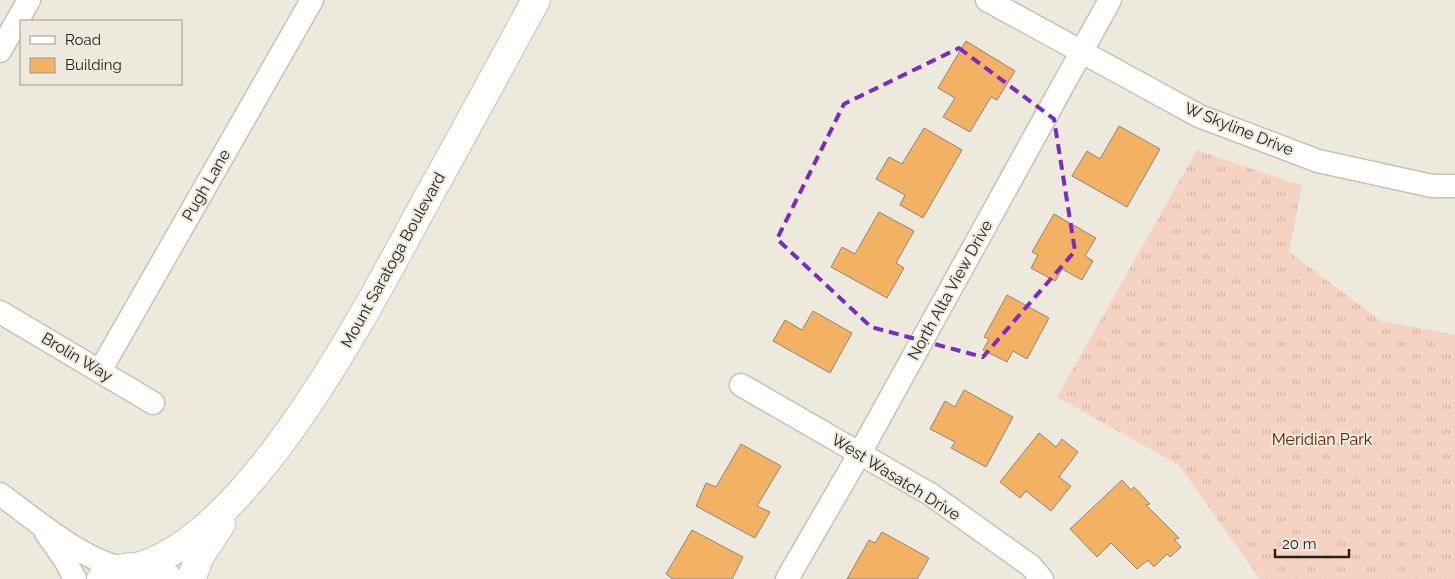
<svg xmlns="http://www.w3.org/2000/svg" width="1455" height="579" viewBox="0 0 1455 579" font-family="Raleway,sans-serif">
  <style>
    .grass { fill: url(#grass-tufts) }
    .building { fill: #f3b164; stroke: #8e847a }
    .lines { fill: none; stroke-linecap: round; stroke-linejoin: round }
    .street-casing { stroke: #c6c2b5; stroke-width: 25 }
    .secondary-casing { stroke: #c6c2b5; stroke-width: 30 }
    .street { stroke: #fff; stroke-width: 22 }
    .secondary { stroke: #fff; stroke-width: 28 }
    .marked { fill: none; stroke: #7b2cbf; stroke-width: 4; stroke-dasharray: 10 6; stroke-linejoin: round }
    .labels { text-anchor: middle; dominant-baseline: central; stroke-width: 4; stroke-linejoin: round; paint-order: stroke }
    .street-label { font-size: 16px; fill: #24231e; stroke: #ede9dc }
    .park-label { font-size: 16px; fill: #5b2403; stroke: #ede9dc }
  </style>
  <defs>
    <pattern id="grass-tufts" width="24" height="20" patternUnits="userSpaceOnUse" patternTransform="scale(1.25)"><rect width="24" height="20" fill="#f5d2c2"/><path d="M3 7l-1-3M5 7V3M7 7l1-3M15 17l-1-3M17 17v-4M19 17l1-3" fill="none" stroke="#d2b4a6"/></pattern>
  </defs>
  <rect width="100%" height="100%" fill="#ede9dc"/>
  <path class="grass" d="M1197,150L1302,186L1289,252L1381,321L1455,335V579H1260L1179,465L1057,397Z"/>
  <path class="building" d="M966,41L1015,71L997,100L991,97L970,132L943,117L955,98L938,88Z
    M1119,126L1160,149L1127,207L1072,176L1087,151L1100,159Z
    M924,128L962,150L923,218L900,205L905,195L876,179L889,157L902,164Z
    M879,212L914,231L896,263L904,268L887,298L831,267L842,247L855,254Z
    M1054,214L1096,238L1085,256L1093,261L1082,280L1062,269L1055,281L1031,268L1038,255L1032,252Z
    M1007,295L1049,318L1027,359L1013,351L1007,362L983,350L989,339L984,337Z
    M813,311L852,333L830,373L773,341L785,320L802,330Z
    M964,390L1013,417L986,467L951,448L955,442L930,429L945,401L955,407Z
    M1039,433L1056,447L1062,439L1078,452L1059,477L1071,486L1051,511L1026,491L1020,498L1000,482Z
    M741,444L781,466L757,506L770,512L755,538L696,506L706,483L716,487Z
    M1122,480L1131,490L1134,487L1150,504L1146,505L1179,538L1174,539L1181,547L1170,557L1167,554L1154,567L1148,560L1137,569L1111,543L1097,557L1070,529Z
    M692,530L743,557L732,579H673L666,574Z
    M882,532L929,558L917,579H847L869,540L875,543Z"/>
  <g class="lines">
    <g class="street-casing">
      <path id="street" d="M987,0L1199,116L1318,161L1432,186H1455
        M0,51L29,0
        M0,312L153,403
        M100,371L312,0
        M741,385L930,494L1031,566L1042,579
        M0,494C33,518 84,562 124,568
        M46,533L65,560L75,579
        M787,579L860,453L1110,0"/>
    </g>
    <g class="secondary-casing">
      <path id="secondary" d="M137,567C252,536 372,300 427,199C464,133 500,66 536,0
        M101,579C121,563 149,563 169,579
        M191,579L200,556L221,524"/>
    </g>
    <use href="#street" class="street"/>
    <use href="#secondary" class="secondary"/>
  </g>
  <path class="marked" d="M959,48L1054,119L1075,251L983,357L871,327L777,239L844,104Z"/>
  <g class="labels">
    <g class="street-label">
      <text transform="translate(1239 129) rotate(22)">W Skyline Drive</text>
      <text transform="translate(206 185) rotate(-60)">Pugh Lane</text>
      <text transform="translate(393 260) rotate(-61)">Mount Saratoga Boulevard</text>
      <text transform="translate(950 290) rotate(-61)">North Alta View Drive</text>
      <text transform="translate(77 357) rotate(31)">Brolin Way</text>
      <text transform="translate(896 477) rotate(32)">West Wasatch Drive</text>
    </g>
    <g class="park-label">
      <text x="1322" y="439">Meridian Park</text>
    </g>
  </g>
  <rect x="20" y="20" width="162" height="65" fill="#ede9dc" stroke="#9d9a90"/>
  <rect x="30" y="36" width="25" height="8" fill="#ffffff" stroke="#9d9a90"/>
  <text x="65" y="45" font-size="15" fill="#24231e">Road</text>
  <rect x="30" y="58" width="25" height="15" fill="#f3b164" stroke="#9d9a90"/>
  <text x="65" y="70" font-size="15" fill="#24231e">Building</text>
  <path d="M1275 549v8h74v-8" fill="none" stroke="#24231e" stroke-width="2.5"/>
  <text x="1282" y="549" font-size="15" fill="#24231e" stroke="#ede9dc" stroke-width="4" paint-order="stroke">20 m</text>
</svg>
